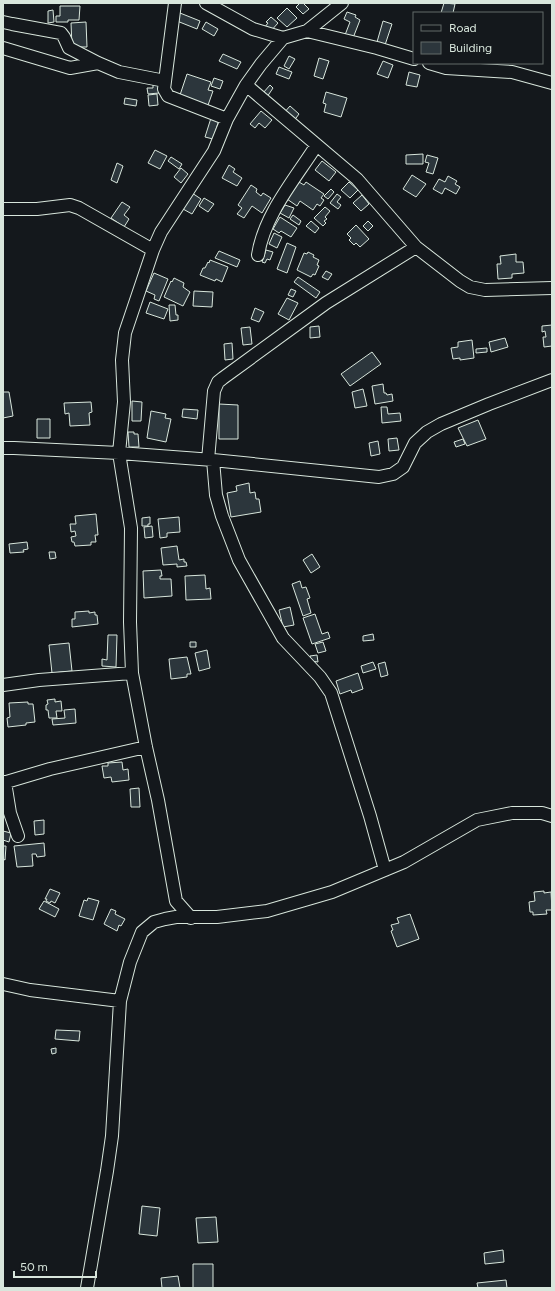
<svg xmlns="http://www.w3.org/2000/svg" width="555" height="1291" viewBox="0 0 555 1291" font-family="Figtree,sans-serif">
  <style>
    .building { fill: #2c363c; stroke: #d8e6dc }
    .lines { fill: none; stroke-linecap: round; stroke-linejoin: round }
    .minor-casing { stroke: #d8e6dc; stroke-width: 14 }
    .minor { stroke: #14181c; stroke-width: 12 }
  </style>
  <rect width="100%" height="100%" fill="#14181c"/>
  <path class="building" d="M300,3H303L309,9L303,14L296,7Z
    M444,3L455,4L453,13H441Z
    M60,6H80L79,20H68V22H56V16H60Z
    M287,8L297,18L287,27L277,18Z
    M53,10L54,22L48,23V11Z
    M347,12L356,15L355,17L360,20L353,38L345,35L350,22L344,19Z
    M180,13L200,21L197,29L177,21Z
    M271,17L278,23L270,32L264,28L268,23L266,22Z
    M383,21L392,24L385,45L377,42Z
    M86,22L87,47H72L71,23Z
    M206,22L218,29L214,36L202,29Z
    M223,54L241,62L237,69L219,61Z
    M289,56L295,59L289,69L284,66Z
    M319,58L329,61L323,79L314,76Z
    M383,61L393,65L388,78L377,74Z
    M279,67L292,72L289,79L276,74Z
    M409,72L420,75L417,87L406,85Z
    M187,74L211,82L208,90L213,91L207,108L179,98Z
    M214,78L223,81L220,89L211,86Z
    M158,83L159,93L148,94L147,88H153V84Z
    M270,85L273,88L267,97L263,93Z
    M326,92L347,98L341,117L324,112L326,104L323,103Z
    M157,94L158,105L149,106L148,95Z
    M125,98L137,100L136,106L124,104Z
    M290,106L299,114L293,122L283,114Z
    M261,111L272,120L265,128L259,123L255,128L250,124Z
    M211,118L219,120L213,139L205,137Z
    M155,150L167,156L160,169L148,163Z
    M423,154V164H406V155Z
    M427,155L438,158L433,174L426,172L429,163L425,162Z
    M171,157L182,164L179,169L168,161Z
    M322,161L336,172L329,181L315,170Z
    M117,163L123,166L117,183L111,180Z
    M229,165L235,169L233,172L242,178L237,186L222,178Z
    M181,168L188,174L181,183L174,177Z
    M412,175L426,184L416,197L403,189Z
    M448,176L457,181L455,184L460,187L456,194L445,188L442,194L433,189L439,179L445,182Z
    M299,182L304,185L306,182L324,194L321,198L324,200L320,206L317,204L313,210L300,201L297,206L287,199Z
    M349,182L358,190L350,198L341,190Z
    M251,185L257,189L256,192L261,196L263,193L271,198L262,213L252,206L244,218L237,214L242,208L238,205Z
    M331,189L334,192L328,199L324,196Z
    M192,193L201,199L192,214L183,209Z
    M337,194L341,197L337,202L341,205L338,209L330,203Z
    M362,195L369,204L361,211L353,203Z
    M204,198L214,204L208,212L199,206Z
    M122,202L130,207L124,215L129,219L124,227L111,218Z
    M285,205L294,208L289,218L280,213Z
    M325,207L330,211L325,217L327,219L324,221L326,223L323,226L314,218Z
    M293,215L301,221L299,225L290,219Z
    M280,217L297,228L291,237L281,231L279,233L273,229Z
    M311,221L319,228L315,233L306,226Z
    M368,221L373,226L368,231L363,226Z
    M356,225L369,239L360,247L356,243L354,245L349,240L351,238L347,234Z
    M274,233L282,237L277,248L269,244Z
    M287,243L296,247L287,273L277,269Z
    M266,250L273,252L270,260L267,259L265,263L262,262Z
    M219,251L240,260L237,267L215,258Z
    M308,252L314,255L313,257L319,260L317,265L319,266L315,275L313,274L311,277L297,270L304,253L307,254Z
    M516,254V262H523L524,273L512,274V278L498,279L497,264H501L500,256Z
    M210,260L228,267L222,282L216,279L215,281L200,275L203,268H205L208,262L209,263Z
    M326,271L332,274L328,280L322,277Z
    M154,273L168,279L159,301L154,299L155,295L146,291Z
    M298,277L320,292L316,298L294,282Z
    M174,278L184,283L183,287L190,292L183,306L164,297L171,281L172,282Z
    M291,289L296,291L293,297L288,295Z
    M194,291L213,292L212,307L193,306Z
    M287,298L298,303L289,320L278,314Z
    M150,302L168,309L164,319L146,313Z
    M169,305H175L176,315H178V320L170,321Z
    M255,308L264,312L259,322L251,319Z
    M552,325V346L544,347L543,337H546L545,331L542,332V326Z
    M319,326L320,337L310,338V327Z
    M250,327L252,344L243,345L241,328Z
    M505,338L508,347L491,352L489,342Z
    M472,340L474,358L460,360V358L453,359L451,348L458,347V342Z
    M232,343L233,359L225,360L224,344Z
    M487,348V352L476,353V349Z
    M372,352L381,364L350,386L341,374Z
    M383,384L384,393H386L387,395L392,394L393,401L375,404L372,386Z
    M363,389L367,406L355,408L352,392Z
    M3,392H9L13,416L3,418Z
    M132,401L142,402L141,421H132Z
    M91,402L92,412L89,413L90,425L70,426L69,413L65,414L64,403Z
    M219,404L238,405V439H219Z
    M381,407H387L388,414L400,413L401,421L382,423Z
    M183,409L198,410L197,419L182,417Z
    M151,411L166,414L165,418L171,419L166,442L147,438Z
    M37,419H50V438H37Z
    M478,420L486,439L467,446L458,428Z
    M128,432H134V434H138L139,447H129Z
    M397,438L399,450L389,451L388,439Z
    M463,439L465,444L456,447L454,442Z
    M378,441L380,454L371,456L369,443Z
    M249,483L250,493L255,492L256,499H259L261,512L231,517L227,493L237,491L236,486Z
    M96,514L98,535H95L96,542H91V545L75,546L74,542H72L71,537L76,536L75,531L71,532L70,524H76L75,516Z
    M150,517V524H148V526H142V518Z
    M179,517L180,532L167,533V537L160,538L158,519Z
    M152,526L153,537L145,538L144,527Z
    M27,542L28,549L23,550L24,552L10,553L9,544Z
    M177,546L179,560L184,559V562H186L187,566L177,567V564L163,565L161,548Z
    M49,552H55L56,558L50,559Z
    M312,554L320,567L311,573L303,560Z
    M161,570L162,576H160V579H171L172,596L144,598L143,571Z
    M205,575L206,589L210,588L211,599L186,600L185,576Z
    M300,581L302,588L306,587L310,598L307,599L311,613L303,616L292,584Z
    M290,607L294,625L283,627L279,610Z
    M89,611V613L95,612V615H97L98,624L72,627V619H75V612Z
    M315,614L322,634L328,632L330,638L312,644L303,618Z
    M373,634L374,640L363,641V636Z
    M108,635H117L116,667L102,666V659L107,660Z
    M190,642H196V647H190Z
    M323,642L326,651L318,653L315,644Z
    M69,643L72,671L52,673L49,645Z
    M207,650L210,668L199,671L195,653Z
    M317,655L318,662L311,661L310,656Z
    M187,657L191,674H187V677L171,679L169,659Z
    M373,662L376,669L363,673L361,666Z
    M385,662L388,675L381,677L378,664Z
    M358,673L363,689L352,693L351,690L340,694L336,681Z
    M55,699V702L61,701L62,711H56L57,718H49L48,710H46V705L48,704L47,700Z
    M28,702V704H33L35,722L26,723V725L8,727L7,718L10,717L9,703Z
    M75,709L76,723L53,725L52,719L65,718L64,710Z
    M122,762L123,770L128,769L129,780L112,782L111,777L104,778L102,766H108V763Z
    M139,788L140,807H131L130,789Z
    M44,820V834L35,835L34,821Z
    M3,831L11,833L9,842L3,840Z
    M44,843L45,856L37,857L36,854H32L33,866L17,867L14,846Z
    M3,846H6L5,860L3,859Z
    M50,889L60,893L55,903L51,901L50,903L46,901L47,899H45Z
    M544,891V893L551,892L552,910H546L547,914L533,915V912H530L529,902L535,901L534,892Z
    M88,898L99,901L93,920L79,916L84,900L87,901Z
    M44,901L59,909L55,917L39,909Z
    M111,909L116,911L115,914L125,919L121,926L119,925L117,931L104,924Z
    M410,914L419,939L397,947L391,931L393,930L391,925L399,923L397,918Z
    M56,1030L80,1031L79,1041L55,1039Z
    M56,1048V1053L52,1054L51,1049Z
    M142,1206L160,1208L157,1236L139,1234Z
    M216,1217L218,1242L198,1243L196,1218Z
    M503,1250L504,1262L485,1264L484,1253Z
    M193,1264H213V1288H193Z
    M178,1276L180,1288H162L161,1278Z
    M506,1280L507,1288H478L477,1283Z"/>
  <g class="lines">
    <g class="minor-casing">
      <path id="minor" d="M175,3L164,89L168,96L227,119
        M206,3L253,29L283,38L307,31L342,3
        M3,22L12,24L61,33L64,37L69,48L98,63L119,72L165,81
        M307,31L377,48L414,59
        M3,48L70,68L98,63
        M429,63L446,68L512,72L552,83
        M246,85L357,179L416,247L460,281L470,287L485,290L552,288
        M3,209H37L70,205L79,208L153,250
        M258,255C264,215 295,179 316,146
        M3,448H14L119,453L213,460L379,477L393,474L403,467L415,443L427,432L441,424L489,404L552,380
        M208,460L214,391L218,382L223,378L326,303L416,247
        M213,460L216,495L222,516L239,560L283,638L320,677L331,693L370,816L385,870
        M3,685L39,680L132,673
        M5,782L10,813L18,836
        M3,783L50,769L146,747
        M191,918L176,901L158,800L146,747L132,673L130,622L131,528L119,453L124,402L122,360L125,333L153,250L161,232L214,151L227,119L246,85L261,64L283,38
        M3,984L30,990L120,1001
        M87,1288L107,1171L112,1136L120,1001L130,962L142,932L154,922L165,919L176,917H217L267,911L332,892L404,862L477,820L512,813H542L552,816"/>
    </g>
    <use href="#minor" class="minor"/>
  </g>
  <rect width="555" height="1291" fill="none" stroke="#d8e6dc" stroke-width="8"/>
  <rect x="413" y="12" width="130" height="52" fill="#14181c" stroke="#626a69"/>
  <rect x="421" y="25" width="20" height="6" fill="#14181c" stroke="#626a69"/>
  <text x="449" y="32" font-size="12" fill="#d8e6dc">Road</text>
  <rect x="421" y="42" width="20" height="12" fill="#2c363c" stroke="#626a69"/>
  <text x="449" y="52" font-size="12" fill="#d8e6dc">Building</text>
  <path d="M14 1271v6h82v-6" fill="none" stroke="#d8e6dc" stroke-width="2"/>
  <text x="20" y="1271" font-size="12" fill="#d8e6dc" stroke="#14181c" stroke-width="3" paint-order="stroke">50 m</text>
</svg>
